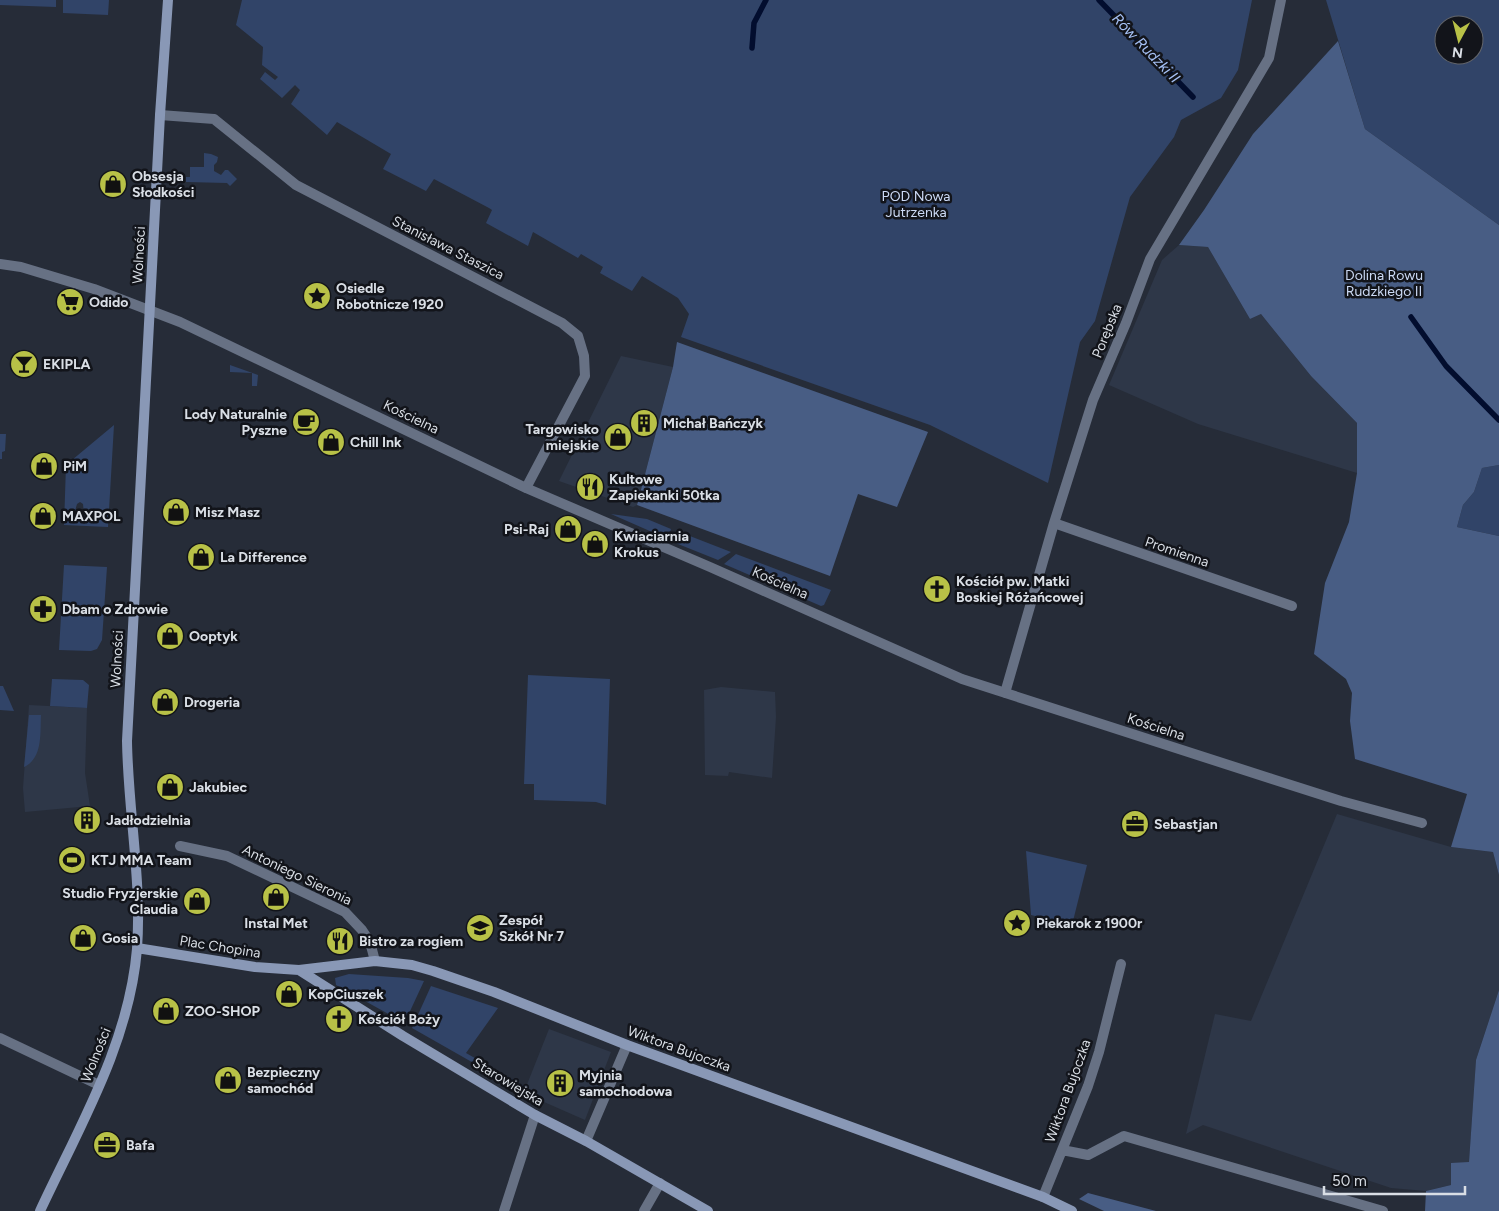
<svg xmlns="http://www.w3.org/2000/svg" width="1499" height="1211" viewBox="0 0 1499 1211" font-family="Figtree,sans-serif">
  <style>
    .built { fill: #2e3748 }
    .green { fill: #314468; fill-rule: evenodd }
    .forest { fill: #485d84 }
    .lines { fill: none; stroke-linecap: round; stroke-linejoin: round }
    .stream { stroke: #020d2e; stroke-width: 5.5 }
    .street { stroke: #677184; stroke-width: 10 }
    .secondary { stroke: #8998b6; stroke-width: 10 }
    .labels { text-anchor: middle; dominant-baseline: central; stroke-width: 5; stroke-linejoin: round; paint-order: stroke }
    .poi-label { font-size: 14px; font-weight: bold; fill: #d9dee5; stroke: #12141a; text-anchor: start }
    .park-label { font-size: 14px; fill: #ccdaf5; stroke: #12141a }
    .street-label { font-size: 14px; fill: #d9dee5; stroke: #12141a }
    .water-label { font-size: 15px; font-style: italic; fill: #a6c1f5; stroke: #12141a }
  </style>
  <rect width="100%" height="100%" fill="#262c38"/>
  <path class="built" d="M1179,245L1208,247L1250,319L1261,314L1311,376L1357,423V473L1198,424L1109,385L1162,260Z
    M621,356L673,367L637,505L633,507L559,481Z
    M721,687L775,692L776,717L772,778L729,772L728,776L705,775L704,690Z
    M29,705L87,708L85,773L90,806L25,812L23,788Z
    M1337,814L1451,847L1493,852L1499,875V990L1476,1060L1469,1163L1451,1185L1426,1191L1391,1188L1203,1125L1186,1134L1215,1014L1251,1021Z
    M549,1029L611,1052L585,1120L535,1098L526,1087Z"/>
  <path class="green" d="M0,0H56V7L0,5Z
    M63,0H109L108,15L63,13Z
    M242,0H1252L1238,70L1221,98L1181,120L1174,137L1130,197L1095,321L1080,342L1048,483L930,425L681,337L689,314L678,298L642,276L632,291L600,273L603,267L581,254L578,258L533,232L528,246L486,223L492,210L489,208L434,179L426,191L383,169L391,154L337,122L327,135L291,104L300,90L295,85L282,98L260,79L265,72L275,80L278,77L262,65L263,47L236,25Z
    M1326,0H1499V225L1365,129ZM1444,25H1474V55H1444Z
    M204,153L211,154L218,157L217,162L214,165V171L221,175L225,170H228L237,179L230,186L227,183L186,182V177H190V167H204Z
    M230,365L258,375L257,386H252V373L230,372Z
    M114,425L108,527L64,525L66,465ZM80,502L83,504L84,514L82,517H78L76,516L75,511L77,504Z
    M0,434H6L5,451L2,452V459H0Z
    M1499,465V536L1457,527L1463,505L1474,492L1482,468Z
    M611,514L647,519L671,529L668,539Z
    M677,531L731,552L718,560L673,542Z
    M736,554L831,590L824,605L821,606L724,564Z
    M64,565L107,567L102,640L97,649L91,651L59,650Z
    M528,675L610,679L606,805L596,802L534,800V784H524Z
    M52,679L83,680L89,685L87,708L50,706Z
    M0,686H3L14,711L0,710Z
    M29,715H41C40,734 43,758 24,767Z
    M1026,851L1087,865L1072,925L1031,915Z
    M349,974L408,978L424,981L405,1022H403L336,985L335,978Z
    M431,986L498,1008L466,1053L526,1087L535,1098L412,1028Z"/>
  <path class="forest" d="M1338,41L1365,129L1499,225V465L1482,468L1474,492L1463,505L1457,527L1499,536V875L1493,852L1451,847L1467,794L1355,759L1350,721L1352,693L1346,679L1314,654L1325,583L1349,522L1357,473V423L1311,376L1261,314L1250,319L1208,247L1179,245L1204,210L1253,134Z
    M677,342L928,432L897,507L858,494L830,576L637,505L673,367Z
    M1499,990V1211H1425L1426,1191L1451,1185V1163L1469,1162L1476,1060Z
    M1088,1193L1156,1211H1104L1079,1199Z"/>
  <g class="lines">
    <path class="stream" d="M1099,0L1193,97
      M752,48L754,23L766,0
      M1411,317L1446,366L1499,420"/>
    <path class="street" d="M160,115L214,119L296,185L562,323L578,336L584,356L585,376L526,488
      M0,264L21,267L94,289L180,322L526,488L710,567L962,679L1272,779L1341,801L1422,823
      M1054,523L1292,606
      M1005,693L1054,523L1093,400L1126,323L1150,259L1269,58L1281,0
      M180,846L227,856L345,912L362,930L370,942L375,961
      M0,1038L99,1085
      M586,1141L627,1045
      M1062,1150L1088,1155L1124,1136L1383,1211
      M1043,1197L1088,1086L1099,1052L1121,964
      M504,1211L535,1115
      M644,1211L660,1183"/>
    <path class="secondary" d="M137,948L255,967L299,970L375,961L412,965L433,971L494,992L627,1045L1043,1197L1072,1211
      M299,970L403,1036L535,1115L586,1141L708,1211
      M40,1211C79,1127 129,1044 137,949C142,881 128,810 127,741L160,115L168,0"/>
  </g>
  <defs>
    <g id="shop-disc" transform="scale(1.4375)"><circle r="9.5" fill="#b8c147" stroke="#12141a"/><path d="M-5-2.5h2.3a2.7 3.5 0 0 1 5.4 0H5L5.5 6h-11ZM-1.5-2.5h3a1.5 2.3 0 0 0-3 0Z" fill="#111"/></g>
    <g id="sight-disc" transform="scale(1.4375)"><circle r="9.5" fill="#b8c147" stroke="#12141a"/><path d="M0-6L1.8-2.2L6-1.7L2.9 1.2L3.7 5.4L0 3.3L-3.7 5.4L-2.9 1.2L-6-1.7L-1.8-2.2Z" fill="#111"/></g>
    <g id="supermarket-disc" transform="scale(1.4375)"><circle r="9.5" fill="#b8c147" stroke="#12141a"/><path d="M-6-5.5h2.5l.6 2H6L4.5 2H-2.5L-4.4-4H-6ZM-1.5 3.2a1.3 1.3 0 1 0 .1 0ZM3 3.2a1.3 1.3 0 1 0 .1 0Z" fill="#111"/></g>
    <g id="bar-disc" transform="scale(1.4375)"><circle r="9.5" fill="#b8c147" stroke="#12141a"/><path d="M-6-5H6L.8 .8V4.5H3.5V6h-7V4.5H-.8V.8Z" fill="#111"/></g>
    <g id="cafe-disc" transform="scale(1.4375)"><circle r="9.5" fill="#b8c147" stroke="#12141a"/><path d="M-5.5-4.5H6V0H3Q3 3.5 0 3.5H-2.5Q-5.5 3.5-5.5 0ZM3-3.2v2h1.7v-2ZM-6 4.5H4V6H-6Z" fill="#111"/></g>
    <g id="building-disc" transform="scale(1.4375)"><circle r="9.5" fill="#b8c147" stroke="#12141a"/><path d="M-4-6H4V6H1V3H-1V6H-4ZM-2.5-4.3h1.7v1.8h-1.7ZM.8-4.3h1.7v1.8H.8ZM-2.5-1h1.7V.8h-1.7ZM.8-1h1.7V.8H.8Z" fill="#111"/></g>
    <g id="restaurant-disc" transform="scale(1.4375)"><circle r="9.5" fill="#b8c147" stroke="#12141a"/><path d="M-5-6h1v4h1v-4h1v4h1v-4h1v5L-1.5 .5V6h-2V.5L-5-1ZM5-6V6H3V1.5H1.5Q1.5-4 5-6Z" fill="#111"/></g>
    <g id="church-disc" transform="scale(1.4375)"><circle r="9.5" fill="#b8c147" stroke="#12141a"/><path d="M-1.2-6h2.4v3.5h3.3v2.4h-3.3V6h-2.4V-.1h-3.3v-2.4h3.3Z" fill="#111"/></g>
    <g id="pharmacy-disc" transform="scale(1.4375)"><circle r="9.5" fill="#b8c147" stroke="#12141a"/><path d="M-2-6h4v4h4v4h-4v4h-4v-4h-4v-4h4Z" fill="#111"/></g>
    <g id="office-disc" transform="scale(1.4375)"><circle r="9.5" fill="#b8c147" stroke="#12141a"/><path d="M-6-3h4V-5.5h4V-3h4V5H-6ZM-1-4.5V-3h2v-1.5ZM-6 0V1H6V0Z" fill="#111"/></g>
    <g id="stadium-disc" transform="scale(1.4375)"><circle r="9.5" fill="#b8c147" stroke="#12141a"/><path d="M0-5a6.5 5 0 1 0 0 10a6.5 5 0 1 0 0-10ZM-3.5-1.8h7v3.6h-7Z" fill="#111"/></g>
    <g id="school-disc" transform="scale(1.4375)"><circle r="9.5" fill="#b8c147" stroke="#12141a"/><path d="M0-5L7-2L0 1L-7-2ZM-4 1L0 2.5L4 1V4Q0 6-4 4Z" fill="#111"/></g>
  </defs>
  <g fill-rule="evenodd">
    <use href="#shop-disc" x="113" y="184"/>
    <use href="#sight-disc" x="317" y="296"/>
    <use href="#supermarket-disc" x="70" y="302"/>
    <use href="#bar-disc" x="24" y="364"/>
    <use href="#cafe-disc" x="306" y="422"/>
    <use href="#building-disc" x="644" y="423"/>
    <use href="#shop-disc" x="618" y="437"/>
    <use href="#shop-disc" x="331" y="442"/>
    <use href="#shop-disc" x="44" y="466"/>
    <use href="#restaurant-disc" x="590" y="487"/>
    <use href="#shop-disc" x="176" y="512"/>
    <use href="#shop-disc" x="43" y="516"/>
    <use href="#shop-disc" x="568" y="529"/>
    <use href="#shop-disc" x="595" y="544"/>
    <use href="#shop-disc" x="201" y="557"/>
    <use href="#church-disc" x="937" y="589"/>
    <use href="#pharmacy-disc" x="43" y="609"/>
    <use href="#shop-disc" x="170" y="636"/>
    <use href="#shop-disc" x="165" y="702"/>
    <use href="#shop-disc" x="170" y="787"/>
    <use href="#building-disc" x="87" y="820"/>
    <use href="#office-disc" x="1135" y="824"/>
    <use href="#stadium-disc" x="72" y="860"/>
    <use href="#shop-disc" x="276" y="897"/>
    <use href="#shop-disc" x="197" y="901"/>
    <use href="#sight-disc" x="1017" y="923"/>
    <use href="#school-disc" x="480" y="928"/>
    <use href="#shop-disc" x="83" y="938"/>
    <use href="#restaurant-disc" x="340" y="941"/>
    <use href="#shop-disc" x="289" y="994"/>
    <use href="#shop-disc" x="166" y="1011"/>
    <use href="#church-disc" x="339" y="1019"/>
    <use href="#shop-disc" x="228" y="1080"/>
    <use href="#building-disc" x="560" y="1083"/>
    <use href="#office-disc" x="107" y="1145"/>
  </g>
  <g class="labels">
    <g class="poi-label">
      <text x="132" y="176">Obsesja<tspan x="132" dy="16">Słodkości</tspan></text>
      <text x="336" y="288">Osiedle<tspan x="336" dy="16">Robotnicze 1920</tspan></text>
      <text x="89" y="302">Odido</text>
      <text x="43" y="364">EKIPLA</text>
      <text x="287" y="414" text-anchor="end">Lody Naturalnie<tspan x="287" dy="16">Pyszne</tspan></text>
      <text x="663" y="423">Michał Bańczyk</text>
      <text x="599" y="429" text-anchor="end">Targowisko<tspan x="599" dy="16">miejskie</tspan></text>
      <text x="350" y="442">Chill Ink</text>
      <text x="63" y="466">PiM</text>
      <text x="609" y="479">Kultowe<tspan x="609" dy="16">Zapiekanki 50tka</tspan></text>
      <text x="195" y="512">Misz Masz</text>
      <text x="62" y="516">MAXPOL</text>
      <text x="549" y="529" text-anchor="end">Psi-Raj</text>
      <text x="614" y="536">Kwiaciarnia<tspan x="614" dy="16">Krokus</tspan></text>
      <text x="220" y="557">La Difference</text>
      <text x="956" y="581">Kościół pw. Matki<tspan x="956" dy="16">Boskiej Różańcowej</tspan></text>
      <text x="62" y="609">Dbam o Zdrowie</text>
      <text x="189" y="636">Ooptyk</text>
      <text x="184" y="702">Drogeria</text>
      <text x="189" y="787">Jakubiec</text>
      <text x="106" y="820">Jadłodzielnia</text>
      <text x="1154" y="824">Sebastjan</text>
      <text x="91" y="860">KTJ MMA Team</text>
      <text x="178" y="893" text-anchor="end">Studio Fryzjerskie<tspan x="178" dy="16">Claudia</tspan></text>
      <text x="499" y="920">Zespół<tspan x="499" dy="16">Szkół Nr 7</tspan></text>
      <text x="276" y="923" text-anchor="middle">Instal Met</text>
      <text x="1036" y="923">Piekarok z 1900r</text>
      <text x="102" y="938">Gosia</text>
      <text x="359" y="941">Bistro za rogiem</text>
      <text x="308" y="994">KopCiuszek</text>
      <text x="185" y="1011">ZOO-SHOP</text>
      <text x="358" y="1019">Kościół Boży</text>
      <text x="247" y="1072">Bezpieczny<tspan x="247" dy="16">samochód</tspan></text>
      <text x="579" y="1075">Myjnia<tspan x="579" dy="16">samochodowa</tspan></text>
      <text x="126" y="1145">Bafa</text>
    </g>
    <g class="park-label">
      <text x="916" y="196">POD Nowa<tspan x="916" dy="16">Jutrzenka</tspan></text>
      <text x="1384" y="275">Dolina Rowu<tspan x="1384" dy="16">Rudzkiego II</tspan></text>
    </g>
    <g class="street-label">
      <text transform="translate(448 248) rotate(27)">Stanisława Staszica</text>
      <text transform="translate(139 255) rotate(-87)">Wolności</text>
      <text transform="translate(1107 331) rotate(-68)">Porębska</text>
      <text transform="translate(411 417) rotate(26)">Kościelna</text>
      <text transform="translate(1177 552) rotate(19)">Promienna</text>
      <text transform="translate(780 583) rotate(24)">Kościelna</text>
      <text transform="translate(117 659) rotate(-87)">Wolności</text>
      <text transform="translate(1156 727) rotate(18)">Kościelna</text>
      <text transform="translate(297 875) rotate(26)">Antoniego Sieronia</text>
      <text transform="translate(220 947) rotate(9)">Plac Chopina</text>
      <text transform="translate(679 1049) rotate(20)">Wiktora Bujoczka</text>
      <text transform="translate(96 1055) rotate(-68)">Wolności</text>
      <text transform="translate(508 1082) rotate(31)">Starowiejska</text>
      <text transform="translate(1068 1091) rotate(-70)">Wiktora Bujoczka</text>
    </g>
    <g class="water-label">
      <text transform="translate(1146 48) rotate(46)">Rów Rudzki II</text>
    </g>
  </g>
  <g transform="translate(1459 40) rotate(187)"><circle r="24" fill="#12141a" stroke="#62656b"/>
  <path d="M0-4L9 19L0 12L-9 19Z" fill="#b8c147"/>
  <text y="-8" font-size="14" font-weight="bold" text-anchor="middle" fill="#d9dee5">N</text>
  </g>
  <path d="M1324 1186v8h141v-8" fill="none" stroke="#d9dee5" stroke-width="2.5"/>
  <text x="1332" y="1186" font-size="15" fill="#d9dee5" stroke="#12141a" stroke-width="4" paint-order="stroke">50 m</text>
</svg>
